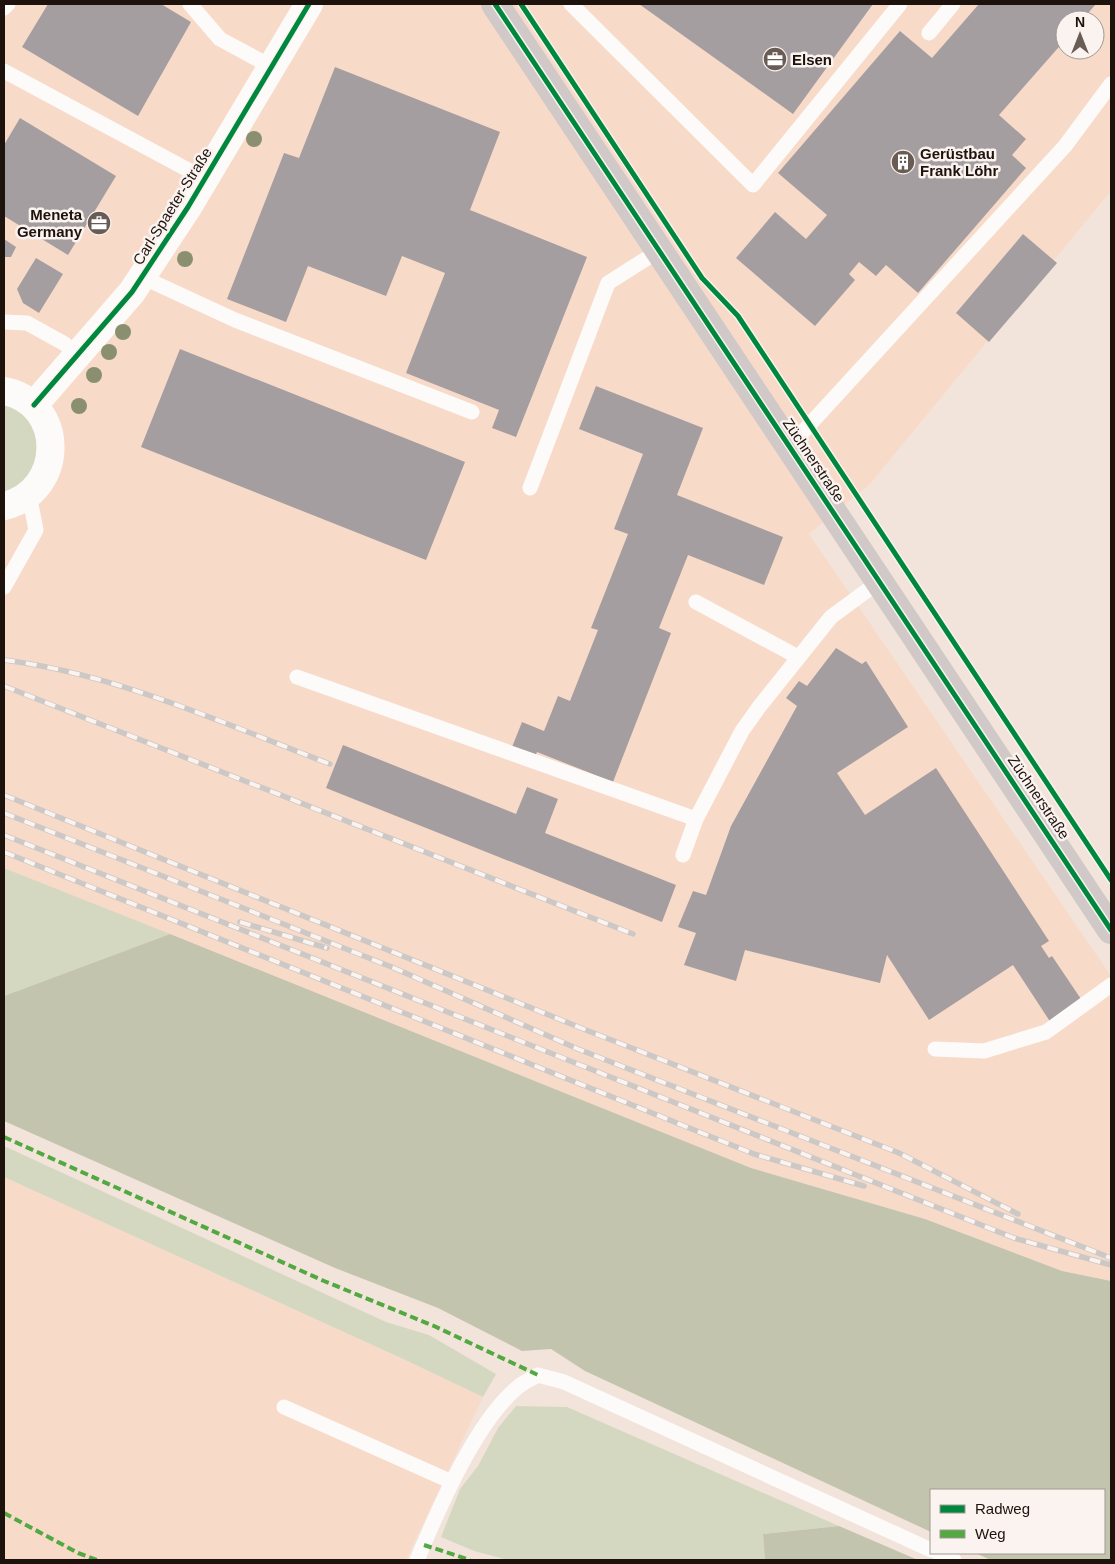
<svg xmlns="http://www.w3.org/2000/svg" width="1115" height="1564" viewBox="0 0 1115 1564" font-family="Arial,sans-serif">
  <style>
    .built { fill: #f8dac9; fill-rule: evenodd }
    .green { fill: #d5d8c1 }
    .forest { fill: #c2c4ad }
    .building { fill: #a59ea0 }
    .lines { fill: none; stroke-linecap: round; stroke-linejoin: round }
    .lane { stroke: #fdfbfa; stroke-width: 15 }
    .street { stroke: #fdfbfa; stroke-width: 28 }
    .secondary { stroke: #d1c9c8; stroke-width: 28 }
    .rail-casing { stroke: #ccc8c6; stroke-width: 5.5 }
    .rail { stroke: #faf3ef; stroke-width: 4; stroke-dasharray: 11; stroke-linecap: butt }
    .quiet { stroke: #52a841; stroke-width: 4; stroke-dasharray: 8 4; stroke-linecap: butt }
    .cycleway-casing { stroke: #faf3ef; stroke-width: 8 }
    .cycleway { stroke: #00873e; stroke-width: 5 }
    .tree { fill: #8a906f }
    .labels { text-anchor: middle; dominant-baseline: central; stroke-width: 5; stroke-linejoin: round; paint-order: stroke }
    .poi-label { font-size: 15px; font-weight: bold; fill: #1e120c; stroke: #faf3ef; text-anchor: start }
    .street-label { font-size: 15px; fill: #1e120c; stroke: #faf3ef }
  </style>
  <rect width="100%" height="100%" fill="#f3e4db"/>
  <path class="built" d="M4,4H1111V191L870,484L809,534L1111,976V1281L1062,1271L925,1219L751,1168L4,868ZM1065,20H1095V50H1065Z
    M4,1177L403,1359L483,1397L406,1560H4Z"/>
  <path class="green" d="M4,405C33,412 45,445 31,471C26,482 14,487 4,493Z
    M4,868L170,934L4,996Z
    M4,1146L386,1322L429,1335L496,1374L483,1397L403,1359L4,1177Z
    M516,1406L567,1407L839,1526L763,1534L765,1560H508L474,1551L441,1537L460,1489L478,1466L498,1428Z"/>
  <path class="forest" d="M170,934L751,1168L925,1219L1062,1271L1111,1281V1560H991L975,1553H1104V1490H931V1532L585,1371L551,1349L522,1351L438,1308L335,1268L4,1121V996Z
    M839,1526L918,1560H765L763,1534Z"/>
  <path class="building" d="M48,4H161L191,22L138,116L22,47Z
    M639,4H873L793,114Z
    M979,4H1096L1082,20H1065V40L999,115L1026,139L1012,155L1026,168L918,293L886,265L876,276L859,262L849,274L855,280L815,326L736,258L775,212L806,239L827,215L778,173L900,31L932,58Z
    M335,67L500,132L470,210L587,257L516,437L492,428L499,410L406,373L445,273L402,256L386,296L308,266L286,322L227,299L284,153L299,158Z
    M20,118L116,176L68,255L4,216V145Z
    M1023,234L1057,263L989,342L956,313Z
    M4,239L16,247L11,257H4Z
    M36,258L63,274L39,313L23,303L17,289Z
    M180,349L465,462L426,560L141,447Z
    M596,386L703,428L677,495L783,537L764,585L688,555L659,628L671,633L613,782L537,752L535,757L512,747L522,722L544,731L558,696L570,701L598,630L591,628L628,534L614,529L643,454L579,429Z
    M836,648L862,664L866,661L908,727L837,773L865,815L936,768L1049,941L1041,946L1049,958L1052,956L1083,1002L1051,1023L1013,965L929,1020L887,955L880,983L745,950L736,981L684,965L696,933L678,927L693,891L706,895L731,826L797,706L786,698L799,681L807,686Z
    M343,745L516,814L527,787L558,799L545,833L676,885L662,922L326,788Z"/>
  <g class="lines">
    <path class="lane" d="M190,4L220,39L272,67
      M571,4L753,185L900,4
      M4,8L8,4
      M929,33L953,4
      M4,71L205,179
      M142,277L235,320L472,412
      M4,322L27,323L65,344L76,356
      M790,446L1065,146L1111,84
      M530,488L608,283L660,250
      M4,587L36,530L29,495
      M696,602L798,657
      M297,677L696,819
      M683,855L696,819L742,731L759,707L831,617L880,581
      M935,1049L984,1051L1046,1032L1111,985
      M284,1407L452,1482
      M938,1553L954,1560
      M417,1560C438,1510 476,1421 518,1387C524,1382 531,1379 538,1375L564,1382L931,1550"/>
    <path class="street" d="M4,391C67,403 65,492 4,506
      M34,405L132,292L188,207L309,4"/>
    <path class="secondary" d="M495,4L1111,930"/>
    <g class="rail-casing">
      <path id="rail" d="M4,660C117,674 224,724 330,764
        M4,686L633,934
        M4,795L586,1030L899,1153L1018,1214
        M4,813L394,968L578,1049L1111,1258
        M4,835L1014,1238L1111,1265
        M4,852L754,1154L864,1186
        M240,922L327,948"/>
    </g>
    <use href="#rail" class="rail"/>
    <path class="quiet" d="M4,1137L324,1281L434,1326L538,1375
      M4,1513L78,1553L97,1560
      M424,1545L470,1560"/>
    <g class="cycleway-casing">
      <path id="cycleway" d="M495,4L1111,930
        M521,4L702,278L738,316L1111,880
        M34,405L132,292L188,207L309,4"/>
    </g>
    <use href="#cycleway" class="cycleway"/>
  </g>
  <g class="tree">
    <circle cx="254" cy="139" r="8"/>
    <circle cx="185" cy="259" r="8"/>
    <circle cx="123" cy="332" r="8"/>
    <circle cx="109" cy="352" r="8"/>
    <circle cx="94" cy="375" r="8"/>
    <circle cx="79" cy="406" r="8"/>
  </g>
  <defs>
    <g id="office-disc" transform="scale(1.25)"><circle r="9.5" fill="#695c54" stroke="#faf3ef"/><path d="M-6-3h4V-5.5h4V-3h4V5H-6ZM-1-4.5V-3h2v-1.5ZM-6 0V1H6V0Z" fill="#fff"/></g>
    <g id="building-disc" transform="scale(1.25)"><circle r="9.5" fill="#695c54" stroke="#faf3ef"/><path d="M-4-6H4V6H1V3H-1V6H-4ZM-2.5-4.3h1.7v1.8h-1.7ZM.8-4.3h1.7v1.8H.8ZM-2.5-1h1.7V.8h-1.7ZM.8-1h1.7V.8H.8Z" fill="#fff"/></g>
  </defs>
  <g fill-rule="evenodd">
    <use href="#office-disc" x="775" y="59"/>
    <use href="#building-disc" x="903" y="162"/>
    <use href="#office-disc" x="99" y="223"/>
  </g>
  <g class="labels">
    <g class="poi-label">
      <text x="792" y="59">Elsen</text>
      <text x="920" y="153">Gerüstbau<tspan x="920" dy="17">Frank Löhr</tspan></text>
      <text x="82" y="214" text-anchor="end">Meneta<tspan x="82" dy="17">Germany</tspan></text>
    </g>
    <g class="street-label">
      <text transform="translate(172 206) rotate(-58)">Carl-Spaeter-Straße</text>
      <text transform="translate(814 460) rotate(56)">Züchnerstraße</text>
      <text transform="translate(1039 797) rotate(56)">Züchnerstraße</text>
    </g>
  </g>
  <rect width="1115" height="1564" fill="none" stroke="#1e120c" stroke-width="10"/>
  <rect x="930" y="1489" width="175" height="65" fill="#faf3ef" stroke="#a29994"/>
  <rect x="940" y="1505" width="25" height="8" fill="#00873e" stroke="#a29994"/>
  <text x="975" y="1514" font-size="15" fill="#1e120c">Radweg</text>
  <rect x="940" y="1530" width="25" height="8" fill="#52a841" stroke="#a29994"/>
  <text x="975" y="1539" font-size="15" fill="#1e120c">Weg</text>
  <g transform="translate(1080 35)"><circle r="24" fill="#faf3ef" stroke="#a29994"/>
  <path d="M0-4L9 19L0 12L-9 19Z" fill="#695c54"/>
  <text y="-8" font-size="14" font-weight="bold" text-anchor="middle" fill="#1e120c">N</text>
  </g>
</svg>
